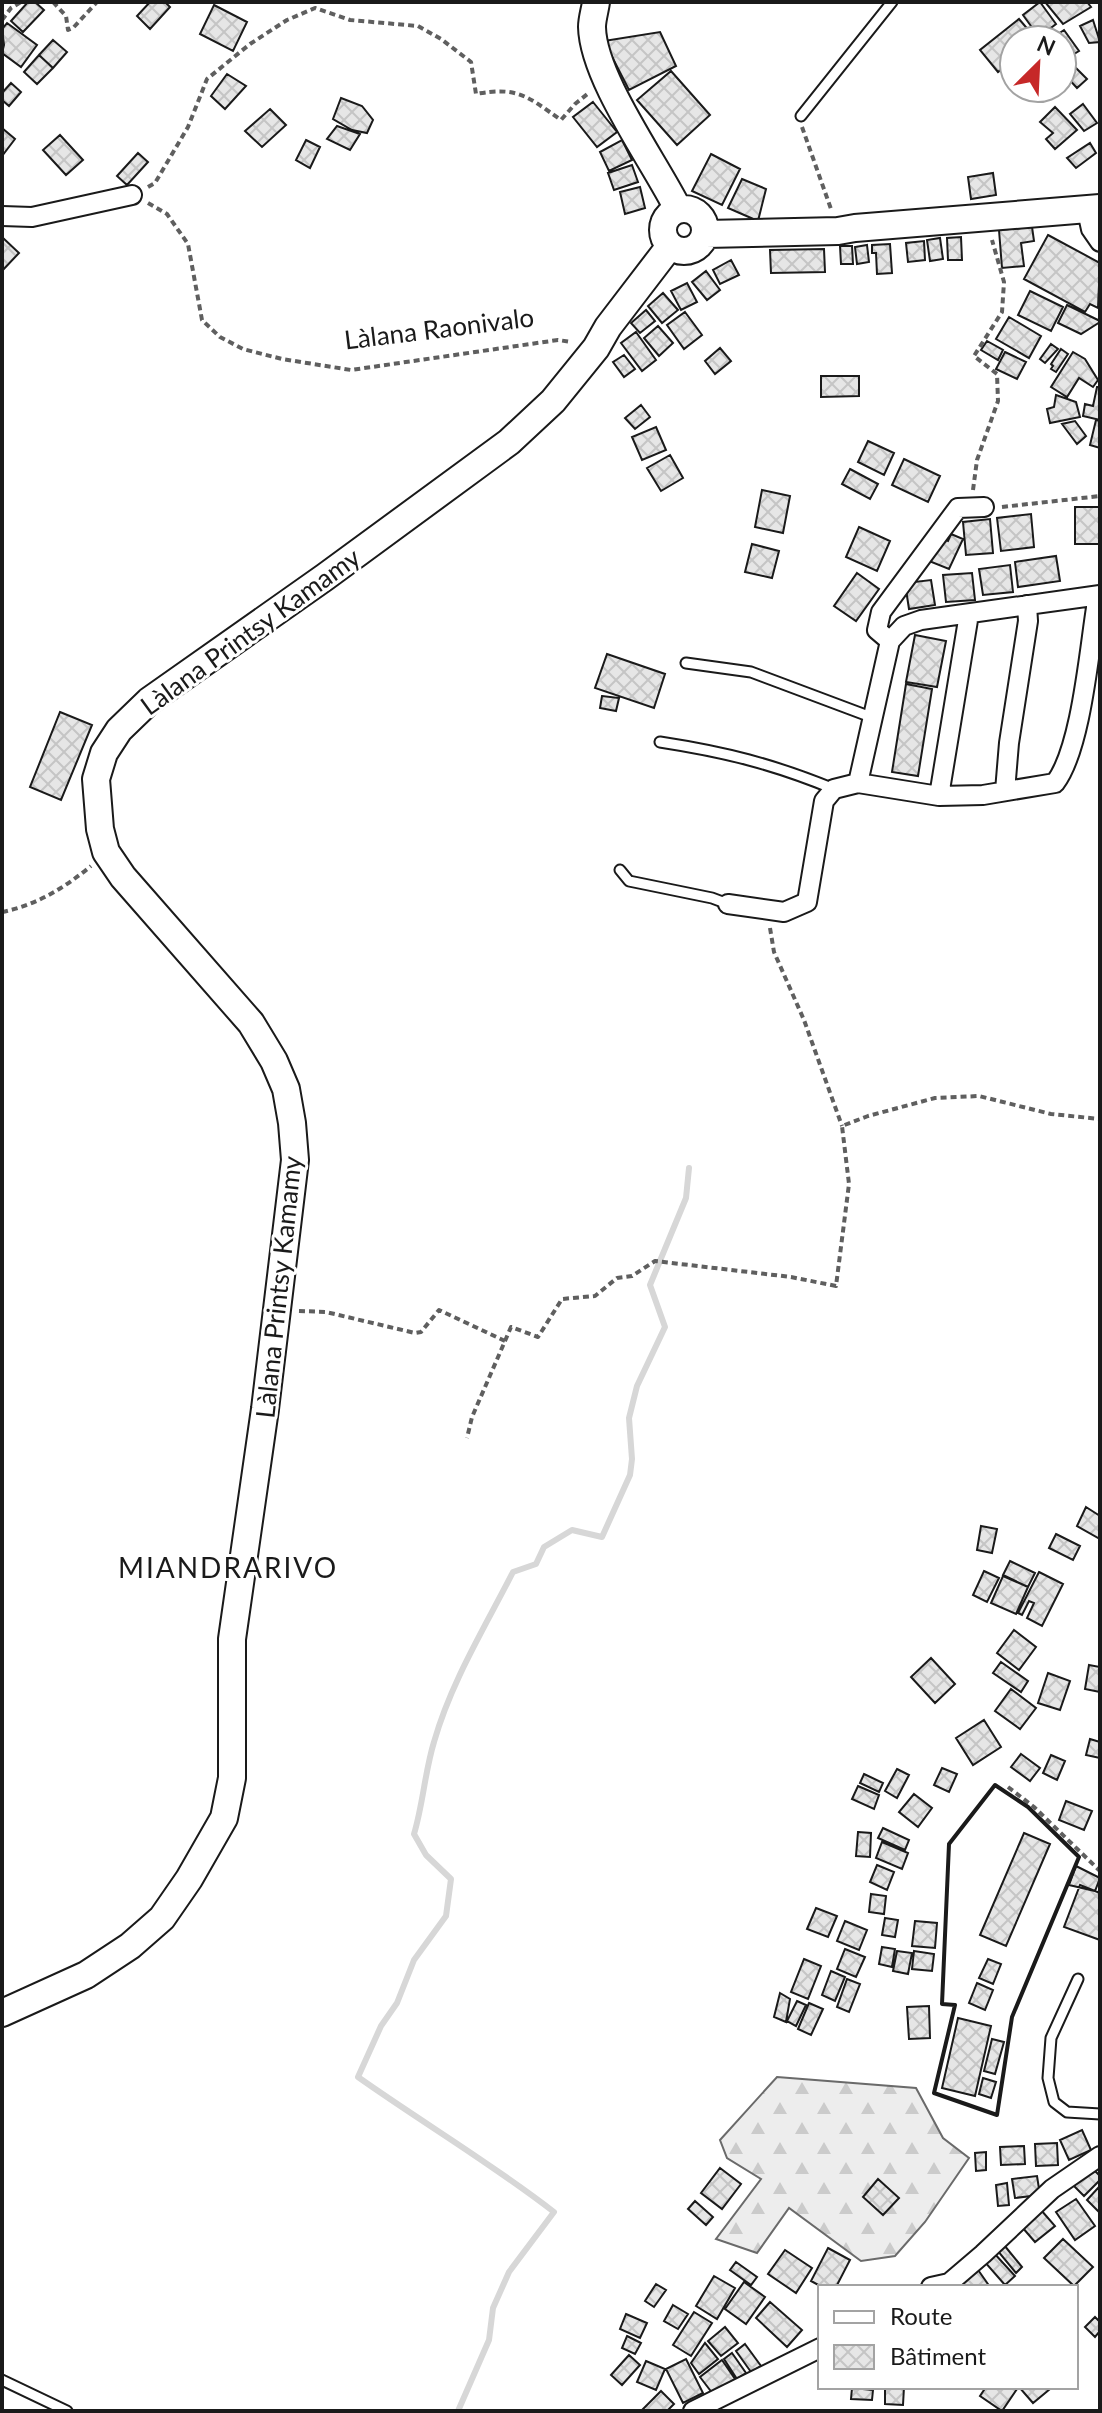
<svg xmlns="http://www.w3.org/2000/svg" width="1102" height="2413" viewBox="0 0 1102 2413" font-family="Lato,sans-serif">
  <style>
    .forest { fill: url(#forest-firs); stroke: #6a6a6a; stroke-width: 2 }
    .lines { fill: none; stroke-linecap: round; stroke-linejoin: round }
    .stream { stroke: #d7d7d7; stroke-width: 6 }
    .building { fill: url(#building-cross-hatch); stroke: #1a1a1a; stroke-width: 2 }
    .lane-casing { stroke: #1a1a1a; stroke-width: 13 }
    .street-casing { stroke: #1a1a1a; stroke-width: 22 }
    .secondary-casing { stroke: #1a1a1a; stroke-width: 30 }
    .path { stroke: #5f5f5f; stroke-width: 4; stroke-dasharray: 6 4; stroke-linecap: butt }
    .lane { stroke: #fff; stroke-width: 9 }
    .street { stroke: #fff; stroke-width: 18 }
    .secondary { stroke: #fff; stroke-width: 26 }
    .wall { stroke: #1a1a1a; stroke-width: 4 }
    .labels { text-anchor: middle; dominant-baseline: central; stroke-width: 6; stroke-linejoin: round; paint-order: stroke }
    .street-label { font-size: 26px; fill: #1a1a1a; stroke: #fff }
    .neighbourhood-label { font-size: 28px; letter-spacing: 2px; fill: #1a1a1a; stroke: #fff }
  </style>
  <defs>
    <pattern id="forest-firs" width="22" height="20" patternUnits="userSpaceOnUse" patternTransform="scale(2)"><rect width="22" height="20" fill="#ededed"/><path d="M5 1l3.5 6h-7zM16 11l3.5 6h-7z" fill="#cbcbcb"/></pattern>
    <pattern id="building-cross-hatch" width="8" height="8" patternUnits="userSpaceOnUse" patternTransform="scale(2)"><rect width="8" height="8" fill="#e6e6e6"/><path d="M0 0l8 8M0 8l8-8" fill="none" stroke="#c5c5c5"/></pattern>
  </defs>
  <rect width="100%" height="100%" fill="#fff"/>
  <path class="forest" d="M777,2077L916,2088L943,2138L969,2158L925,2222L895,2256L861,2261L789,2208L757,2253L716,2239L761,2179L727,2158L720,2140Z"/>
  <g class="lines">
    <path class="stream" d="M458,2411L489,2340L493,2308L509,2272L554,2212C491,2163 423,2123 358,2077L381,2026L397,2003L414,1960L446,1916L451,1879L426,1855L414,1834C423,1804 425,1771 434,1742C451,1682 485,1627 513,1572L536,1564L544,1547L572,1530L602,1537L630,1475L632,1459L629,1418L637,1386L665,1327L650,1285L686,1198L689,1168"/>
  </g>
  <path class="building" d="M28,2H35L44,10L23,32L11,21Z
    M150,2H165L170,7L150,29L137,16Z
    M1040,2L1056,24L1039,37L1023,15Z
    M1045,2H1087L1091,7L1063,24Z
    M214,5L247,22L233,51L200,34Z
    M1019,19L1037,40H1014V60L998,72L980,50Z
    M1093,20L1100,42L1089,43L1080,26Z
    M7,23L37,45L21,67L2,53L4,45L2,29Z
    M1064,30L1079,51L1064,60L1062,40H1049Z
    M660,32L676,66L629,90L604,41Z
    M53,40L67,52L53,68L39,55Z
    M39,55L53,68L37,84L24,72Z
    M1074,66L1087,79L1077,88L1066,76Z
    M671,71L710,115L677,145L637,100Z
    M227,74L246,86L225,109L211,96Z
    M11,83L21,92L9,106L2,100V93Z
    M341,98L362,106L373,120L367,133L352,130L333,119Z
    M593,102L617,132L597,147L573,117Z
    M1083,104L1097,123L1084,131L1070,114Z
    M1055,107L1077,130L1055,149L1046,139L1053,133L1040,122Z
    M270,109L286,125L262,147L245,131Z
    M337,126L360,134L350,150L327,139Z
    M2,128L15,139L2,156Z
    M60,135L83,160L66,175L43,150Z
    M306,140L320,147L310,168L296,160Z
    M622,140L632,160L609,171L600,152Z
    M1090,143L1096,153L1076,168L1067,158Z
    M138,153L148,162L127,185L117,176Z
    M711,154L740,169L722,205L692,191Z
    M632,165L638,182L614,190L608,173Z
    M993,173L996,195L971,199L968,177Z
    M742,179L766,189L758,221L728,208Z
    M640,187L645,208L625,214L620,192Z
    M1032,227L1034,241L1021,243L1024,266L1002,268L999,230Z
    M1048,235L1100,263L1098,308L1090,304L1085,312L1024,279Z
    M2,237L19,253L2,271Z
    M961,237L962,260H948L947,238Z
    M940,238L943,259L930,261L927,240Z
    M924,241L925,260L908,262L906,243Z
    M890,244L892,273L877,274L876,253H872V245Z
    M867,245L869,262L857,264L855,247Z
    M840,246H852L853,264H841Z
    M824,249L825,272L771,273L770,250Z
    M731,260L739,275L720,284L713,270Z
    M706,271L720,290L707,300L692,282Z
    M687,283L697,302L681,310L671,291Z
    M1030,291L1063,307L1051,331L1018,315Z
    M663,293L678,310L662,323L648,306Z
    M1067,305L1100,321V322L1081,334L1058,323Z
    M646,310L655,321L640,333L631,323Z
    M685,312L702,335L684,349L667,325Z
    M1009,317L1041,336L1029,358L996,339Z
    M658,326L673,343L659,356L644,338Z
    M636,332L656,360L642,371L621,343Z
    M987,341L1003,350L998,360L981,350Z
    M1051,344L1058,349L1045,363L1040,359Z
    M720,348L731,361L715,374L705,361Z
    M1061,349L1068,354L1056,372L1051,369L1053,366L1051,364Z
    M1005,352L1026,362L1017,379L996,369Z
    M1073,352L1085,359L1098,380L1093,387L1079,378L1067,397L1051,387Z
    M624,355L635,369L624,377L613,362Z
    M821,376H859V396L821,397Z
    M1097,387H1100V420L1083,416L1085,404L1093,406Z
    M1056,395L1076,402L1080,417L1050,423L1047,409L1054,407Z
    M641,405L650,417L635,429L625,418Z
    M1096,420L1100,421V448L1090,445Z
    M1075,421L1086,436L1077,444L1062,424Z
    M656,427L666,450L642,460L632,437Z
    M868,441L894,453L884,475L858,462Z
    M670,455L683,478L661,491L647,468Z
    M904,459L940,476L928,502L892,485Z
    M850,469L878,484L870,499L842,484Z
    M762,490L790,496L783,533L755,527Z
    M1075,507H1100V544H1075Z
    M1031,514L1034,547L1001,551L997,518Z
    M990,519L993,553L966,555L963,522Z
    M859,527L890,541L877,571L846,557Z
    M951,534L963,539L949,569L929,561L940,537L948,541Z
    M752,544L779,551L772,578L745,572Z
    M1056,556L1060,581L1018,587L1015,562Z
    M1010,565L1013,592L983,595L979,569Z
    M857,573L879,589L856,621L834,606Z
    M972,573L975,600L946,602L943,575Z
    M931,580L935,605L909,609L905,583Z
    M915,635L946,641L937,687L906,682Z
    M607,654L665,674L654,708L595,688Z
    M906,684L932,689L918,776L892,772Z
    M602,696L619,698L616,711L600,708Z
    M60,712L92,725L61,800L30,787Z
    M1086,1507L1100,1516V1539L1077,1526Z
    M981,1526L997,1529L992,1553L977,1550Z
    M1056,1534L1080,1546L1073,1560L1049,1548Z
    M1010,1561L1035,1573L1028,1587L1003,1575Z
    M984,1571L999,1578L987,1602L973,1595Z
    M1039,1572L1063,1584L1042,1626L1027,1618L1034,1603L1029,1601L1022,1615L1018,1613Z
    M1003,1576L1028,1587L1016,1614L991,1603Z
    M1014,1630L1036,1647L1019,1670L997,1653Z
    M931,1658L955,1684L935,1703L911,1677Z
    M1001,1662L1028,1681L1021,1692L993,1673Z
    M1089,1665L1100,1667V1692L1085,1689Z
    M1048,1673L1070,1681L1060,1710L1038,1703Z
    M1011,1689L1036,1708L1020,1729L995,1711Z
    M984,1720L1001,1747L973,1765L956,1738Z
    M1090,1739L1100,1742V1758L1086,1755Z
    M1021,1754L1040,1768L1030,1781L1011,1767Z
    M1051,1755L1065,1761L1057,1780L1043,1773Z
    M942,1768L957,1774L949,1792L934,1785Z
    M897,1769L909,1775L897,1798L885,1791Z
    M864,1774L883,1783L879,1792L860,1783Z
    M858,1786L879,1795L874,1809L852,1799Z
    M914,1794L932,1808L918,1827L899,1812Z
    M1066,1801L1092,1811L1084,1830L1059,1820Z
    M883,1828L909,1840L905,1850L878,1838Z
    M858,1832L871,1833L870,1857L856,1856Z
    M1024,1833L1050,1844L1006,1946L980,1935Z
    M882,1842L908,1853L902,1869L876,1858Z
    M877,1865L894,1872L887,1890L870,1882Z
    M1076,1866L1100,1878L1095,1891L1069,1885Z
    M1080,1885L1100,1893V1940L1064,1927Z
    M871,1894L886,1896L884,1914L869,1912Z
    M816,1908L837,1916L828,1937L807,1929Z
    M885,1918L898,1920L895,1937L882,1935Z
    M845,1921L867,1930L859,1950L837,1941Z
    M915,1921L937,1923L935,1948L912,1946Z
    M882,1947L895,1949L892,1967L879,1964Z
    M845,1949L865,1957L856,1977L837,1969Z
    M897,1951L912,1953L908,1974L893,1971Z
    M914,1951L934,1954L932,1971L912,1969Z
    M804,1959L821,1966L808,1999L791,1992Z
    M988,1959L1001,1964L993,1984L979,1978Z
    M831,1971L845,1977L835,2001L822,1995Z
    M847,1979L860,1984L849,2012L837,2007Z
    M977,1983L993,1990L985,2010L969,2003Z
    M780,1993L790,1999L786,2022L774,2017Z
    M797,2001L806,2005L796,2026L787,2021Z
    M809,2003L823,2009L811,2035L798,2029Z
    M929,2006L930,2038L909,2039L907,2007Z
    M958,2018L991,2026L975,2096L942,2088Z
    M992,2039L1004,2042L995,2074L984,2071Z
    M983,2078L996,2082L991,2098L979,2094Z
    M1082,2130L1091,2150L1069,2160L1060,2140Z
    M1057,2143L1058,2165L1036,2166L1035,2144Z
    M1024,2146L1025,2164L1001,2165L1000,2147Z
    M986,2152V2170L976,2171L975,2153Z
    M1091,2167L1100,2176V2180L1084,2196L1073,2185Z
    M720,2168L741,2184L722,2209L701,2193Z
    M1037,2176L1040,2195L1015,2198L1012,2179Z
    M878,2179L899,2198L883,2215L863,2197Z
    M1007,2183L1009,2205L998,2206L996,2185Z
    M1098,2188L1100,2190V2213L1087,2200Z
    M1076,2199L1095,2226L1075,2240L1056,2212Z
    M695,2201L713,2217L706,2225L688,2209Z
    M1041,2210L1055,2226L1035,2242L1022,2227Z
    M1063,2239L1093,2267L1074,2286L1044,2258Z
    M1004,2245L1022,2267L1016,2273L997,2250Z
    M828,2248L850,2260L836,2287H822L811,2281Z
    M785,2250L812,2268L796,2293L768,2274Z
    M993,2252L1015,2276L1005,2285L983,2260Z
    M736,2262L757,2277L751,2285L730,2270Z
    M976,2267L990,2287H962L957,2279Z
    M714,2276L735,2288L717,2319L696,2306Z
    M744,2282L765,2297L746,2324L725,2309Z
    M656,2284L666,2290L654,2307L645,2301Z
    M770,2302L802,2330L787,2347L756,2318Z
    M673,2305L688,2314L678,2329L664,2321Z
    M694,2312L712,2323L691,2356L673,2345Z
    M626,2314L647,2323L640,2338L620,2329Z
    M1095,2317L1100,2322V2331L1095,2337L1085,2327Z
    M725,2327L738,2343L721,2356L708,2341Z
    M627,2336L641,2343L635,2354L622,2348Z
    M705,2343L718,2359L699,2374L691,2363Z
    M745,2344L761,2366L751,2372L736,2351Z
    M732,2353L746,2373L737,2379L724,2359Z
    M629,2355L640,2365L622,2385L611,2375Z
    M686,2359L703,2393L683,2403L666,2369Z
    M722,2360L735,2379L713,2394L700,2377Z
    M646,2361L665,2369L656,2390L637,2382Z
    M885,2387H904L903,2405L885,2404Z
    M986,2387H1014L1017,2389L1002,2411L980,2396Z
    M1019,2387H1049L1050,2389L1033,2403Z
    M852,2388L873,2390L872,2400L851,2399Z
    M661,2391L674,2404L667,2411H645L643,2409Z"/>
  <g class="lines">
    <g class="lane-casing">
      <path id="lane" d="M801,116L892,2
        M686,663L751,672L871,717
        M660,742C725,752 773,764 834,789
        M620,870L629,881L712,898L728,904
        M1078,1979L1051,2038L1048,2078L1054,2102L1067,2112L1100,2114
        M2,2380L67,2411"/>
    </g>
    <g class="street-casing">
      <path id="street" d="M1087,211L1091,229L1100,242
        M2,216L32,217L132,195
        M890,641L877,630L881,612L958,508L984,507
        M858,783L890,641L904,626L921,620L1100,595
        M1005,791L1009,743L1028,621L1027,605
        M939,796L969,614
        M728,904L784,912L807,902L824,801L834,789L858,783L939,796L983,795L1055,783C1081,749 1089,652 1096,608V596
        M931,2287L949,2283L983,2254L1052,2189L1100,2156
        M693,2411L820,2348"/>
    </g>
    <g class="secondary-casing">
      <path id="secondary" d="M596,2C595,10 592,19 592,27C593,78 654,161 678,209
        M663 230a21 21 0 1 1 42 0a21 21 0 1 1-42 0Z
        M706,234L838,231L855,228L1100,208
        M2,2013L86,1975L130,1946L162,1918L189,1879L224,1818L232,1778V1639L265,1409L295,1160L292,1123L286,1089L274,1061L251,1023L123,877L106,852L100,829L96,779L104,753L119,730L149,701L325,577L509,442L553,401L596,348L608,327L670,246"/>
    </g>
    <path class="path" d="M53,2L66,16L68,30L73,28L97,2
      M2,20L11,8L21,2
      M802,127L831,209
      M148,187L155,183L188,127L207,79L250,44L287,20L315,8L350,20L418,26L441,39L471,62L476,94C518,86 528,97 561,120L575,104L590,92
      M148,203L167,214L188,244L202,320L220,337L243,349L282,359L351,370L558,340L571,342
      M973,490L977,460L998,401L997,374L974,356L1002,312L1004,282L992,240
      M1002,507L1100,496
      M2,912C37,905 64,888 91,866
      M770,928L774,952L804,1020L842,1126
      M299,1311L326,1312L415,1333L421,1332L439,1310L505,1341L472,1417L467,1438
      M505,1341L511,1327L538,1337L562,1299L595,1296L617,1278L632,1276L655,1261L791,1277L836,1286L849,1184L842,1126L868,1116L935,1098L979,1096L1051,1114L1100,1119
      M1008,1787L1034,1807L1100,1871"/>
    <use href="#lane" class="lane"/>
    <use href="#street" class="street"/>
    <use href="#secondary" class="secondary"/>
    <path class="wall" d="M995,1785L1028,1807L1079,1857L1012,2017L997,2115L934,2093L955,2005L942,2004L949,1844Z"/>
  </g>
  <g class="labels">
    <g class="street-label">
      <text transform="translate(439 328) rotate(-7)">Làlana Raonivalo</text>
      <text transform="translate(250 631) rotate(-36)">Làlana Printsy Kamamy</text>
      <text transform="translate(278 1287) rotate(-84)">Làlana Printsy Kamamy</text>
    </g>
    <g class="neighbourhood-label">
      <text x="228" y="1567">MIANDRARIVO</text>
    </g>
  </g>
  <rect width="1102" height="2413" fill="none" stroke="#1a1a1a" stroke-width="8"/>
  <rect x="818" y="2285" width="260" height="104" fill="#ffffff" stroke="#a3a3a3" stroke-width="2"/>
  <rect x="834" y="2311" width="40" height="12" fill="#ffffff" stroke="#a3a3a3" stroke-width="2"/>
  <text x="890" y="2325" font-size="24" fill="#1a1a1a">Route</text>
  <rect x="834" y="2345" width="40" height="24" fill="url(#building-cross-hatch)" stroke="#a3a3a3" stroke-width="2"/>
  <text x="890" y="2365" font-size="24" fill="#1a1a1a">Bâtiment</text>
  <g transform="translate(1038 64) rotate(24)"><circle r="38" fill="#ffffff" stroke="#a3a3a3" stroke-width="2"/>
  <path d="M0-6L14 30L0 20L-14 30Z" fill="#c62828"/>
  <text y="-12" font-size="22" font-weight="bold" text-anchor="middle" fill="#1a1a1a">N</text>
  </g>
</svg>
